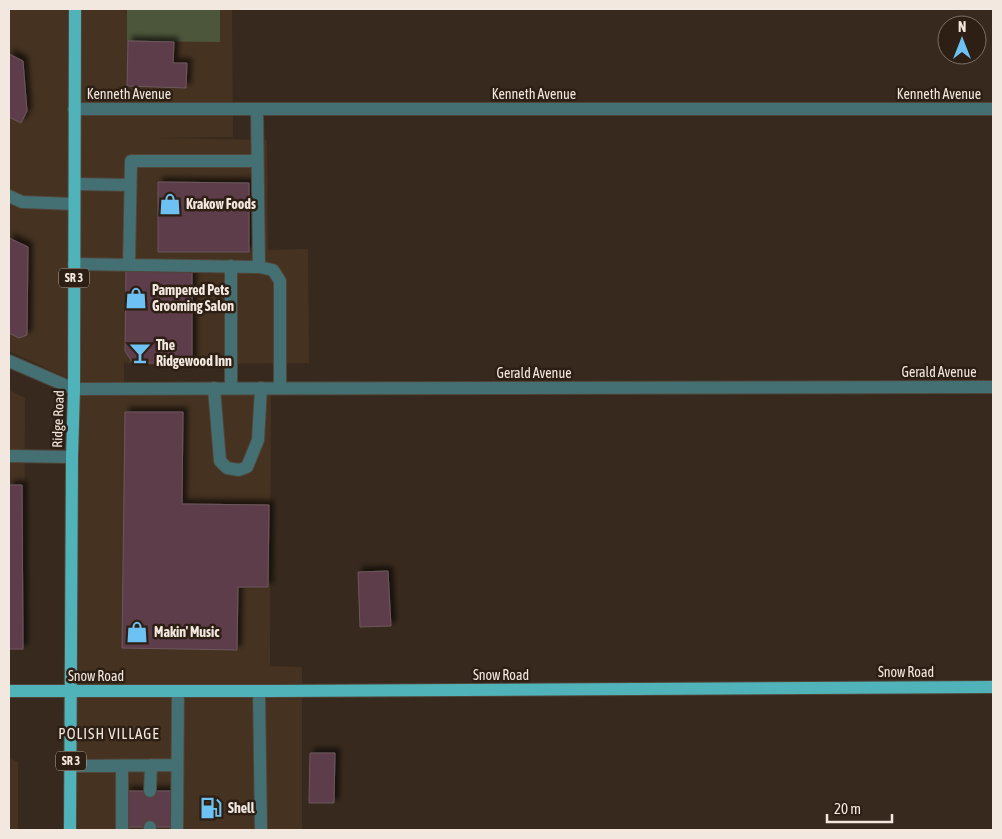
<svg xmlns="http://www.w3.org/2000/svg" width="1002" height="839" viewBox="0 0 1002 839" font-family="'Asap Condensed',sans-serif">
  <style>
    .built { fill: #453221 }
    .green { fill: #4c563a }
    .building { fill: #5d3d48; stroke: #6d585f; filter: url(#shadow) }
    .lines { fill: none; stroke-linecap: round; stroke-linejoin: round }
    .service-casing { stroke: #514438; stroke-width: 14 }
    .minor-casing { stroke: #514438; stroke-width: 14 }
    .primary-casing { stroke: #514438; stroke-width: 14 }
    .service { stroke: #447073; stroke-width: 12 }
    .minor { stroke: #447073; stroke-width: 12 }
    .primary { stroke: #50b3b9; stroke-width: 12 }
    .labels { text-anchor: middle; dominant-baseline: central; stroke-width: 5; stroke-linejoin: round; paint-order: stroke }
    .shield { fill: #2d1f13; stroke: #b7aca2; stroke-width: 1 }
    .shield-label { font-size: 12px; font-weight: bold; fill: #f2e8e0 }
    .street-label { font-size: 14px; fill: #f2e8e0; stroke: #2d1f13 }
    .poi-label { font-size: 14px; font-weight: bold; fill: #f2e8e0; stroke: #2d1f13; text-anchor: start }
    .neighbourhood-label { font-size: 15px; letter-spacing: 1px; fill: #f2e8e0; stroke: #2d1f13 }
  </style>
  <defs>
    <filter id="shadow"><feDropShadow dx="4.5" dy="-4.5" stdDeviation="2.5" flood-color="#0009"/></filter>
  </defs>
  <rect width="100%" height="100%" fill="#37291d"/>
  <path class="built" d="M9,9H232L233,137L157,138L267,140L268,250L308,249L309,363L136,365L124,362V383L271,382L270,666L302,667V830H75L80,384L9,351Z
    M9,390L25,398L24,650H9Z
    M9,758L18,762V830H9Z"/>
  <path class="green" d="M127,9H220V42L127,41Z"/>
  <path class="building" d="M128,41L174,42L173,63H187L186,88L127,86Z
    M9,54L23,61L27,111L21,123L9,117Z
    M158,182L249,183V252H158Z
    M9,238L28,247L27,335L19,338L9,333Z
    M126,271H192V363H133L125,351Z
    M125,412H183L182,504L269,505L268,587H238L237,650L122,648Z
    M9,485H22L23,649H9Z
    M388,571L391,626L360,627L358,572Z
    M310,753H335L334,803H309Z
    M125,791H173V827H125Z"/>
  <g class="lines">
    <g class="service-casing">
      <path id="service" d="M257,109L259,267
        M75,184L130,185
        M9,196L22,202L74,204
        M74,264L259,267L273,270L280,281V388
        M129,265L131,161H257
        M231,266V388
        M214,388L220,461L227,468L239,470L247,467L258,440L261,388
        M9,456L72,457
        M259,691L261,830
        M71,766L177,765
        M122,766V830
        M150,791L151,765
        M150,830V827
        M177,830L178,691"/>
    </g>
    <g class="minor-casing">
      <path id="minor" d="M74,109H993
        M9,361L74,389L993,387"/>
    </g>
    <g class="primary-casing">
      <path id="primary" d="M9,691H273L993,687
        M70,830L72,457L74,389L75,9"/>
    </g>
    <use href="#service" class="service"/>
    <use href="#minor" class="minor"/>
    <use href="#primary" class="primary"/>
  </g>
  <defs>
    <g id="shop-bare" transform="scale(1.725)"><path d="M-5-2.5h2.3a2.7 3.5 0 0 1 5.4 0H5L5.5 6h-11ZM-1.5-2.5h3a1.5 2.3 0 0 0-3 0Z" fill="#6ec2f3" stroke="#2d1f13" stroke-width="2.5" paint-order="stroke"/></g>
    <g id="bar-bare" transform="scale(1.725)"><path d="M-6-5H6L.8 .8V4.5H3.5V6h-7V4.5H-.8V.8Z" fill="#6ec2f3" stroke="#2d1f13" stroke-width="2.5" paint-order="stroke"/></g>
    <g id="fuel-bare" transform="scale(1.725)"><path d="M-5.5-6h7V0h2V4h1.3V-2.5L3-4.5l.8-.8L6-3V5H2.5V1h-1V6h-7ZM-4.2-4.7v3.2H.2V-4.7Z" fill="#6ec2f3" stroke="#2d1f13" stroke-width="2.5" paint-order="stroke"/></g>
  </defs>
  <g fill-rule="evenodd">
    <use href="#shop-bare" x="170" y="204"/>
    <use href="#shop-bare" x="136" y="298"/>
    <use href="#bar-bare" x="140" y="353"/>
    <use href="#shop-bare" x="137" y="632"/>
    <use href="#fuel-bare" x="211" y="808"/>
  </g>
  <g class="labels">
    <g class="shield">
      <rect x="59" y="268.5" width="30" height="19" rx="4"/>
      <rect x="56" y="751.5" width="30" height="19" rx="4"/>
    </g>
    <g class="shield-label">
      <text x="74" y="278">SR 3</text>
      <text x="71" y="761">SR 3</text>
    </g>
    <g class="street-label">
      <text x="129" y="94">Kenneth Avenue</text>
      <text x="534" y="94">Kenneth Avenue</text>
      <text x="939" y="94">Kenneth Avenue</text>
      <text x="939" y="372">Gerald Avenue</text>
      <text x="534" y="373">Gerald Avenue</text>
      <text transform="translate(58 419) rotate(-88)">Ridge Road</text>
      <text x="906" y="672">Snow Road</text>
      <text x="501" y="675">Snow Road</text>
      <text x="96" y="676">Snow Road</text>
    </g>
    <g class="poi-label">
      <text x="186" y="204">Krakow Foods</text>
      <text x="152" y="290">Pampered Pets<tspan x="152" dy="16">Grooming Salon</tspan></text>
      <text x="156" y="345">The<tspan x="156" dy="16">Ridgewood Inn</tspan></text>
      <text x="154" y="632">Makin' Music</text>
      <text x="228" y="808">Shell</text>
    </g>
    <g class="neighbourhood-label">
      <text x="109" y="733">POLISH VILLAGE</text>
    </g>
  </g>
  <rect width="1002" height="839" fill="none" stroke="#f2e8e0" stroke-width="20"/>
  <g transform="translate(962 40)"><circle r="24" fill="#2d1f13" stroke="#7c6f65"/>
  <path d="M0-4L9 19L0 12L-9 19Z" fill="#6ec2f3"/>
  <text y="-8" font-size="14" font-weight="bold" text-anchor="middle" fill="#f2e8e0">N</text>
  </g>
  <path d="M827 814v8h65v-8" fill="none" stroke="#f2e8e0" stroke-width="2.5"/>
  <text x="834" y="814" font-size="15" fill="#f2e8e0" stroke="#2d1f13" stroke-width="4" paint-order="stroke">20 m</text>
</svg>
